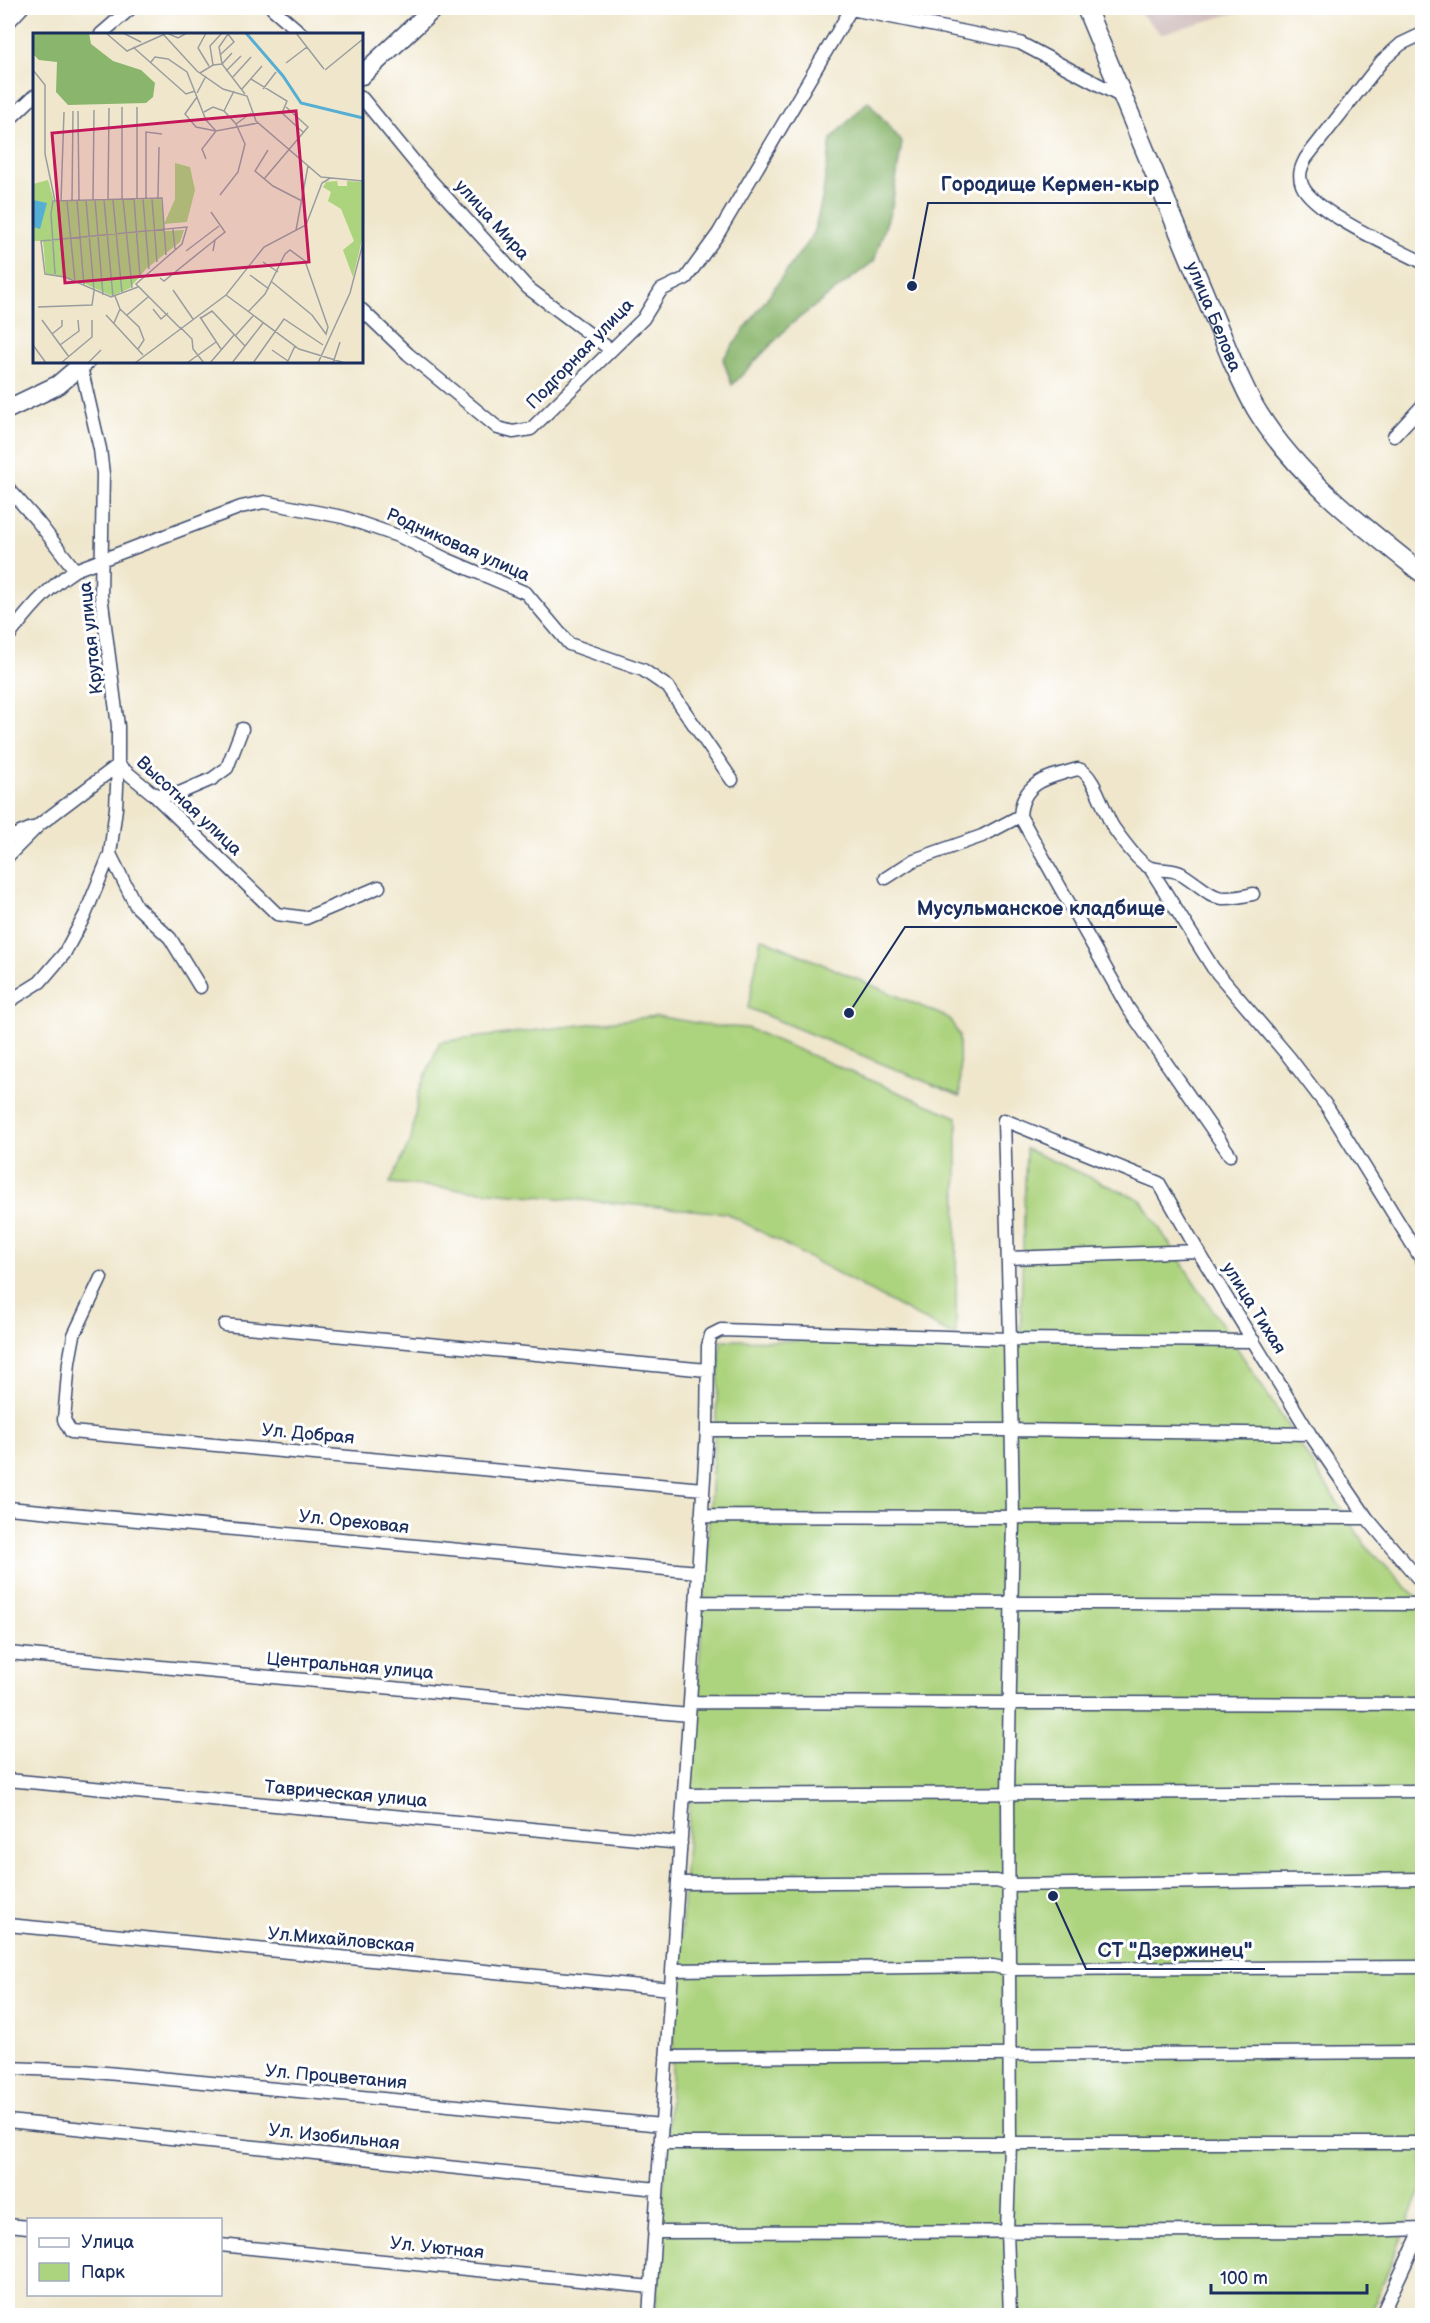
<svg xmlns="http://www.w3.org/2000/svg" width="1430" height="2323" viewBox="0 0 1430 2323" font-family="'Balsamiq Sans',sans-serif">
  <style>
    .industrial { fill: #d1bfbf }
    .green { fill: #acd37d; stroke: #64816e; stroke-width: 1.5 }
    .forest { fill: #89b56c; stroke: #527265; stroke-width: 1.5 }
    .lines { fill: none; stroke-linecap: round; stroke-linejoin: round }
    .minor-casing { stroke: #3b4a6e; stroke-width: 15 }
    .secondary-casing { stroke: #3b4a6e; stroke-width: 21 }
    .minor { stroke: #fff; stroke-width: 12 }
    .secondary { stroke: #fff; stroke-width: 18 }
    .labels { text-anchor: middle; dominant-baseline: central; stroke-width: 6; stroke-linejoin: round; paint-order: stroke }
    .street-label { font-size: 18px; fill: #1b2f5e; stroke: #fff }
    .inset-river { fill: none; stroke: #55aed3; stroke-width: 3 }
    .inset-road { fill: none; stroke: #9a9d9f; stroke-width: 1.5 }
    .view { fill: #c2185b; fill-opacity: 0.15; stroke: #c2185b; stroke-width: 3 }
    .inset-edge { fill: none; stroke: #1b2f5e; stroke-width: 3 }
    .leader { fill: none; stroke: #1b2f5e; stroke-width: 2 }
    .callout-dot { fill: #1b2f5e; stroke: #fff; stroke-width: 2 }
    .callout-label { font-size: 20px; text-anchor: middle; font-weight: bold; fill: #1b2f5e; stroke: #fff; stroke-width: 6; stroke-linejoin: round; paint-order: stroke }
  </style>
  <rect width="100%" height="100%" fill="#fff"/>
  <filter id="ink" filterUnits="userSpaceOnUse"><feTurbulence type="fractalNoise" baseFrequency=".0167" numOctaves="2"/><feDisplacementMap in="SourceGraphic" scale="12" xChannelSelector="R" yChannelSelector="G"/><feConvolveMatrix kernelMatrix="1 2 1 2 8 2 1 2 1" color-interpolation-filters="sRGB"/></filter>
  <filter id="wash" filterUnits="userSpaceOnUse"><feTurbulence type="fractalNoise" baseFrequency=".008" numOctaves="4" result="noise"/><feDisplacementMap in="SourceGraphic" scale="24" xChannelSelector="R" yChannelSelector="G"/><feGaussianBlur stdDeviation="1.35" result="paint"/><feColorMatrix in="noise" values="0 0 0 0 0 0 0 0 0 0 0 0 0 0 0 0 0 1.4 0 .05"/><feComposite in="paint" operator="in"/></filter>
  <g filter="url(#wash)">
    <rect width="100%" height="100%" fill="#efe6cb"/>
    <path class="industrial" d="M1135,8H1252L1161,34Z"/>
    <path class="green" d="M761,938L949,1018L959,1035L960,1096L748,1008Z
      M656,1016L714,1026L747,1028L957,1117L956,1337L726,1213L390,1183L411,1140L419,1091L440,1042Z
      M1026,1149L1141,1200L1365,1545L1422,1603V2188L1370,2315L655,2316L721,1340L1020,1344Z"/>
    <path class="forest" d="M868,101L902,142L892,206L874,261L790,325L732,385L723,359L814,233L822,199L831,139Z"/>
  </g>
  <g filter="url(#ink)">
    <g class="lines">
      <g class="minor-casing">
        <path id="minor" d="M272,8L302,34
          M846,8L1020,43L1124,98
          M8,23L22,8
          M101,34L131,8
          M1422,34L1401,44L1382,61L1306,158C1301,167 1298,175 1302,185C1313,212 1395,248 1422,262
          M362,98L417,165L528,288L611,350
          M8,121L34,96
          M362,310L408,354L498,428L513,432L531,429L643,319L661,290L686,278L718,234L851,9
          M1394,436L1422,406
          M8,488L38,522L75,570
          M8,637C28,611 47,588 75,570L241,507L264,502L343,517L401,537L446,559L526,593L569,644L643,670L668,687L732,780
          M118,765L152,793L277,914L306,918L379,887
          M152,793L165,796L177,794L212,779L227,768L242,729
          M1020,816L1128,1008L1230,1155
          M8,838L32,828
          M110,854L136,906L170,938L200,987
          M8,856L39,825L118,765V726L101,595L103,474L100,449L81,367
          M1150,868L1213,968L1289,1057L1328,1108L1422,1260
          M886,878L914,860L982,836L1020,816C1022,781 1049,777 1078,769C1094,772 1104,813 1113,827C1120,837 1139,864 1151,868C1161,871 1172,868 1182,874C1215,895 1210,904 1253,894
          M8,1002L40,982L64,954L85,915L110,854L116,808L118,765
          M1008,1258L1198,1251
          M101,1278L74,1335L69,1362L64,1420L71,1432L703,1489
          M225,1325L707,1370
          M707,1430H1011L1310,1434
          M8,1508L698,1572
          M701,1516L1367,1518
          M696,1602L1422,1604
          M8,1653L689,1715
          M690,1702L1422,1704
          M8,1780L681,1843
          M684,1795L1422,1791
          M678,1883L997,1881L1009,1885L1422,1879
          M8,1925L671,1989
          M672,1970L993,1966L1008,1969L1422,1967
          M666,2057L1422,2052
          M8,2068L85,2071L662,2125
          M8,2121L657,2189
          M660,2143H1422
          M8,2225L28,2227
          M654,2232L1363,2231L1422,2229
          M220,2245L651,2287
          M649,2316L690,1702L707,1430L708,1346L711,1335L721,1330L1010,1339L1254,1341
          M1010,2316L1007,2231L1010,2144L1008,1795L1013,1517L1010,1339L1004,1120L1159,1183L1198,1251L1310,1434L1367,1518L1422,1583
          M1381,2316L1422,2228"/>
      </g>
      <g class="secondary-casing">
        <g id="secondary">
          <path id="s1" d="M1086,8L1234,365C1242,381 1249,399 1259,414C1298,477 1365,528 1422,573"/>
          <path d="M362,75L434,8"/>
          <path d="M8,409L58,385L85,362"/>
        </g>
      </g>
      <use href="#minor" class="minor"/>
      <use href="#secondary" class="secondary"/>
    </g>
  </g>
  <g class="labels">
    <g class="street-label">
      <text transform="translate(492 220) rotate(48)">улица Мира</text>
      <text stroke="none"><textPath href="#s1" startOffset="334">улица Белова</textPath></text>
      <text transform="translate(580 354) rotate(-46)">Подгорная улица</text>
      <text transform="translate(458 545) rotate(24)">Родниковая улица</text>
      <text transform="translate(91 638) rotate(-96)">Крутая улица</text>
      <text transform="translate(189 806) rotate(43)">Высотная улица</text>
      <text transform="translate(1254 1308) rotate(58)">улица Тихая</text>
      <text transform="translate(308 1434) rotate(5)">Ул. Добрая</text>
      <text transform="translate(354 1522) rotate(6)">Ул. Ореховая</text>
      <text transform="translate(350 1666) rotate(5)">Центральная улица</text>
      <text transform="translate(346 1794) rotate(5)">Таврическая улица</text>
      <text transform="translate(341 1940) rotate(5)">Ул.Михайловская</text>
      <text transform="translate(336 2077) rotate(5)">Ул. Процветания</text>
      <text transform="translate(334 2137) rotate(6)">Ул. Изобильная</text>
      <text transform="translate(437 2248) rotate(6)">Ул. Уютная</text>
    </g>
  </g>
  <g transform="translate(33 33)">
    <rect width="330" height="330" fill="#efe6cb"/>
    <path d="M142,130L157,134L162,157L154,189L131,191V198L151,197L147,209L113,236L97,255L79,263L46,248L13,241L10,208H0V151L15,147L21,168L128,166L131,191L142,166ZM304,148L305,153H314V148L330,149L329,207L320,244L310,217L321,208L308,176L295,168L298,159L290,154L293,149Z" fill="#acd37d"/>
    <path d="M0,0H56L58,11L80,28L108,37L122,50L120,64L113,70L35,72L23,59L24,29L6,27L0,21Z" fill="#89b56c"/>
    <path d="M0,167L14,170L7,196L0,194Z" fill="#55aed3"/>
    <path class="inset-river" d="M213,0L250,43L268,70L330,85"/>
    <path class="inset-road" d="M73,0L94,18L134,0M90,0L108,9M129,0L164,38L190,56L214,63L223,88L288,144L330,148M134,0L145,5L154,0M173,0L165,15L176,33M263,0L291,36M100,14L153,61L162,58M188,21L201,9L195,1L186,14L189,31L212,61M118,29L122,24L135,26L154,39L173,87L183,98L225,90M253,30L274,14M180,32L177,13L189,0M0,37L12,52V121L22,168M292,37L330,6M193,38L208,23M167,40L180,32L189,31L199,20M199,45L218,24M218,46L254,68L249,80L270,99M209,56L229,33M230,56L243,39M164,60L173,43M164,64L152,81L163,94L183,98M45,78L46,167M191,78L201,58M171,79L180,74L191,78L203,91L212,111L205,139L187,162M203,91L218,80M235,117L222,138L240,153L269,168M173,126L169,116L183,98M231,146L275,94L253,74M125,165L126,114M89,166V74M90,166L99,255M101,166L107,244M104,166V74M110,166L116,236M113,166V99L129,101M119,166L124,229M44,167L51,253M60,167L61,77M62,167L70,262M71,167L80,264M75,167L76,75M80,167L89,260M25,168L32,244M28,168L31,79M34,168L42,248M39,168L40,78M178,179L192,199L182,207L180,218M140,196L142,216M263,197L275,133M153,218L186,193M230,229L245,239M22,241L18,181L20,168L129,165L133,222M217,242L236,256M127,245L131,248L182,207M105,254L78,264L32,244L12,241L8,208L154,194L149,211L103,251L147,295M140,257L160,286M193,262L266,316L312,330M5,274L59,272L61,258L53,167M87,276L106,294L111,307L105,316M120,276L128,286L135,280M215,279L232,261L252,221L257,217L272,228L295,294L293,301L279,282L239,249M73,282L110,322M94,282L115,264M167,284L188,316M168,285L179,278L212,313M9,287L36,324M81,290L87,276L82,263M147,294L159,306L160,316L171,330M19,301L29,293V287M202,303L220,283M0,312L13,330M27,312L46,298L45,287M239,317L255,328M28,330L59,304V287M55,330L68,317M102,330L193,262L231,214L273,192L289,150L296,146M154,330L183,309M177,330L201,302M199,330L230,290M220,330L251,286L290,312M254,330L262,313M285,330L317,260L330,210M300,330L307,309"/>
    <path class="view" d="M263,78L276,229L32,250L19,100Z"/>
    <rect width="330" height="330" class="inset-edge"/>
  </g>
  <path class="leader" d="M912 286L928 203H1171M849 1013L905 927H1177M1053 1896L1086 1969H1265"/>
  <g class="callout-dot">
    <circle cx="912" cy="286" r="6"/>
    <circle cx="849" cy="1013" r="6"/>
    <circle cx="1053" cy="1896" r="6"/>
  </g>
  <g class="callout-label">
    <text x="1050" y="191">Городище Кермен-кыр</text>
    <text x="1041" y="915">Мусульманское кладбище</text>
    <text x="1175" y="1957">СТ "Дзержинец"</text>
  </g>
  <rect width="1430" height="2323" fill="none" stroke="#fff" stroke-width="30"/>
  <rect x="27" y="2218" width="195" height="78" fill="#ffffff" stroke="#a4acbf" stroke-width="1.5"/>
  <rect x="39" y="2238" width="30" height="9" fill="#ffffff" stroke="#a4acbf" stroke-width="1.5"/>
  <text x="81" y="2248" font-size="18" fill="#1b2f5e">Улица</text>
  <rect x="39" y="2263" width="30" height="18" fill="#acd37d" stroke="#a4acbf" stroke-width="1.5"/>
  <text x="81" y="2278" font-size="18" fill="#1b2f5e">Парк</text>
  <path d="M1211 2284v9h156v-9" fill="none" stroke="#1b2f5e" stroke-width="3"/>
  <text x="1220" y="2284" font-size="18" fill="#1b2f5e" stroke="#ffffff" stroke-width="4.5" paint-order="stroke">100 m</text>
</svg>
